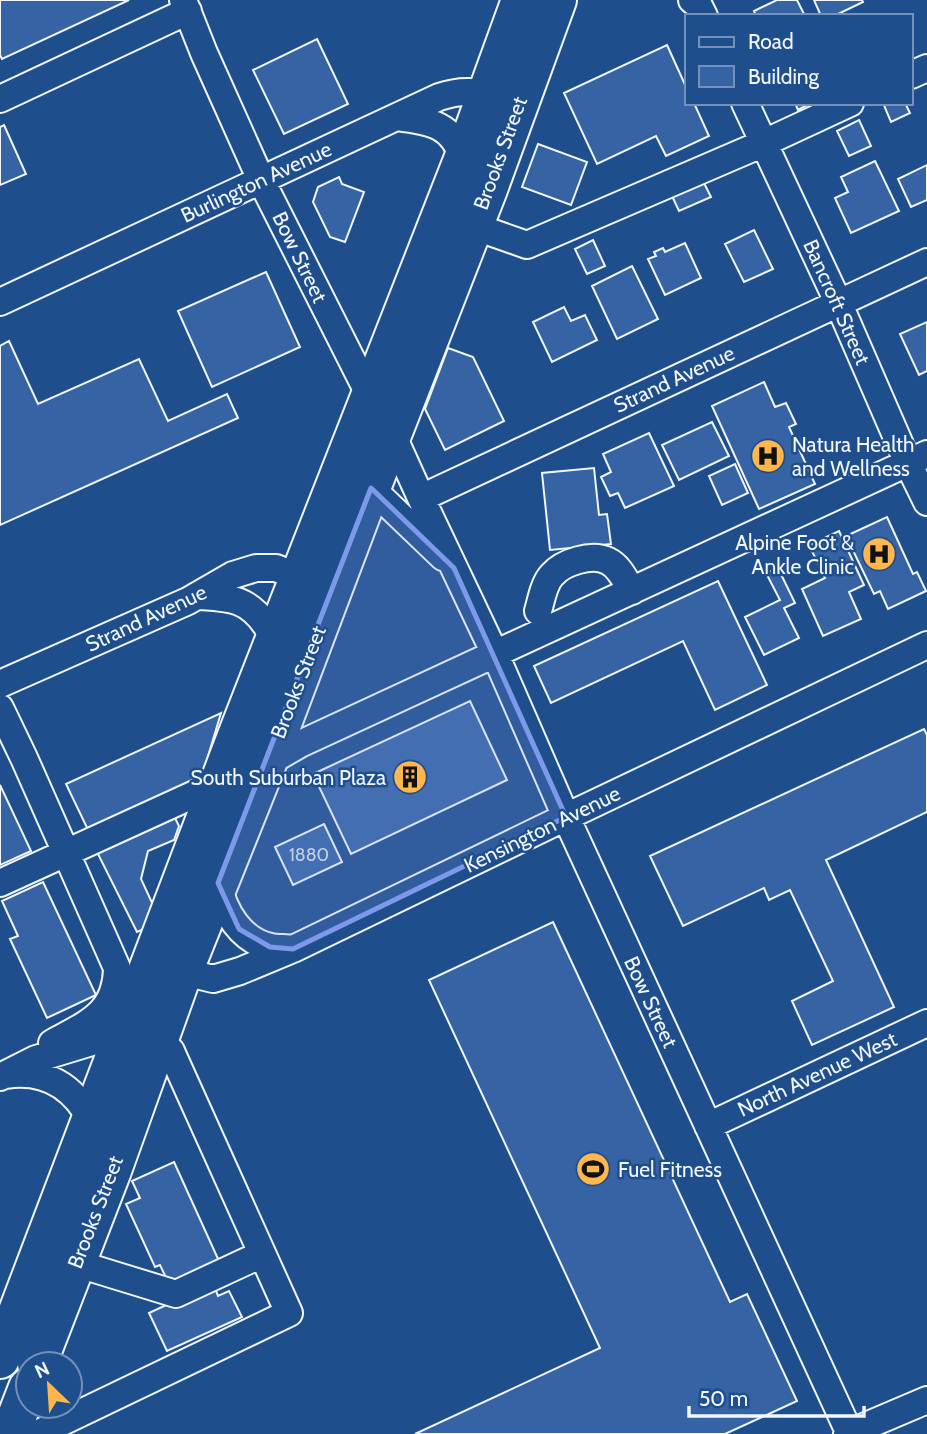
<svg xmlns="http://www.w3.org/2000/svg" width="927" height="1434" viewBox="0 0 927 1434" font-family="Cabin,sans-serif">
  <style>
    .building { fill: #3563a3; stroke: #f2f6ff; stroke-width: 2 }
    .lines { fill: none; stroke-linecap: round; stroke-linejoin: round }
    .minor-casing { stroke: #f2f6ff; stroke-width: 30 }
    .highway-casing { stroke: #f2f6ff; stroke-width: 42 }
    .minor { stroke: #1f4e8c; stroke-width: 26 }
    .highway { stroke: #1f4e8c; stroke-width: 38 }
    .marked { fill: #7d9aea; fill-opacity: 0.2; stroke: #7d9aea; stroke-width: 5; stroke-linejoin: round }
    .labels { text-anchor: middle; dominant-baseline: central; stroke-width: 5; stroke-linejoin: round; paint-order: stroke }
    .number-label { font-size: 18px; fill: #c3d1e8 }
    .street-label { font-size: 21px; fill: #f2f6ff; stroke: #1f4e8c }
    .poi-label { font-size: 21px; fill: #f2f6ff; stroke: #1f4e8c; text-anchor: start }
  </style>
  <rect width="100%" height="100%" fill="#1f4e8c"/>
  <path class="building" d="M0,0H129L2,59L0,55Z
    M777,0H797L805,16H756L754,11Z
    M814,0H862L863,2L834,16H821Z
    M317,39L348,104L284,134L253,70Z
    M667,45L687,89V103H694L709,136L666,156L656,136L597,164L564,93Z
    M795,103H811L798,110Z
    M883,103H905L910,113L891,122Z
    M859,120L871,146L849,156L837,131Z
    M4,125L26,174L0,185V127Z
    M538,144L587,162L571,205L522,187Z
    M875,161L899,211L851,233L835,198L848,192L841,177Z
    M927,165V200L911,207L898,179Z
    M339,177L342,184L364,192L345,242L330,237L313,202L318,187Z
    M703,181L711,197L679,211L672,196Z
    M754,230L773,269L744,282L725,244Z
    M593,240L605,266L587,274L575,249Z
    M685,243L701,278L665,295L648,259L656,256L654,252L663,248L665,252Z
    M632,266L658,319L617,339L592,286Z
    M266,272L300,347L212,387L178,311Z
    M564,307L571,321L585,315L597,340L552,362L533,322Z
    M927,322V371L919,375L900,334Z
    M9,341L38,404L139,359L168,421L227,394L238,418L0,525V346Z
    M448,348L473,357L504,421L445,450L425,409Z
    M764,382L775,407L786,403L796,424L789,427L815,484L759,509L712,406Z
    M712,422L729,456L679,480L662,445Z
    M649,433L674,486L625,508L618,493L610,496L601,477L611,472L603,454Z
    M735,464L748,493L722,505L709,476Z
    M594,468L599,515L607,514L611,544L550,550L542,473Z
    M887,517L913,574L917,572L926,591L888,609L880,591L874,594L846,536Z
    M839,531L864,585L849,592L861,619L823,636L802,589L825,578L809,545Z
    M778,568L795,603L784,608L799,638L764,655L745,617L780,600L766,573Z
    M718,581L767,685L715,710L683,641L551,703L534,666Z
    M470,701L507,780L351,854L313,774Z
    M221,713L200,783L90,834L66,784Z
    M924,729L927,735V812L826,860L894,1007L812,1045L792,1001L833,981L790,890L769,900L764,888L683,926L650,856Z
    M0,785L31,851L0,865Z
    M171,810L179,826L174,840L148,851L141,879L154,907L144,929L137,932L95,848Z
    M324,824L342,862L293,885L275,847Z
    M43,882L96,995L47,1018L10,939L18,936L2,901Z
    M553,922L730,1302L747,1294L797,1401L725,1434H415L600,1348L429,980Z
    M174,1162L219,1261L169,1284L160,1265L155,1267L126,1204L140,1198L132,1181Z
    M215,1288L218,1296L229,1291L242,1317L167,1351L149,1313L198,1290Z"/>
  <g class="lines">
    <g class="minor-casing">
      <path id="minor" d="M183,0L204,53L261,180L370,396
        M692,0L699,6L704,16
        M911,75L927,68
        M0,99L188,11
        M745,103L838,302L908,463L927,502
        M397,117C429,121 454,124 463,160
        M473,226L527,245L764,143L850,103
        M0,302L439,97C463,89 477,91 501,99
        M392,434L421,498L495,654L566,817L850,1434
        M359,484L371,488L443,557
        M421,498L927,262
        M200,596C230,598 247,598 266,625C269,631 272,634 274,641
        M538,611C541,601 544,583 552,575C563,562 592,553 608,561C620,567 625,580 632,591
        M0,684L188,601L233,575L256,568H276L313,583
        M0,708L24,758L117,968C116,1014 88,1023 52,1043
        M267,763L300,744L927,454
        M0,883L219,783
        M218,883C223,911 241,941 271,947C278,948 286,948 293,949
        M168,968L213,979L240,971L293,949L566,817L927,645
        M6,1075C45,1069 73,1086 91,1120
        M0,1077L36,1059L95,1041L126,1029L158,1039L171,1051L174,1058L289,1313L37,1434
        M708,1126L927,1023
        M75,1263L176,1294L262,1254
        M847,1434L927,1400"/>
    </g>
    <g class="highway-casing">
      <path id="highway" d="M0,1359L237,736L463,160L521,0
        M37,1364L111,1173L183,972L267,763L371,488L488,189L557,0
        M10,1434L28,1388"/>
    </g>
    <use href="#minor" class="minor"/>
    <use href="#highway" class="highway"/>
  </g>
  <path class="marked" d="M371,488L454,568L566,817L293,949L270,947L239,929L218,883Z"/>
  <defs>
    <g id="hospital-disc" transform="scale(1.75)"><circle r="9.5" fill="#ffb74d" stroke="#1f4e8c"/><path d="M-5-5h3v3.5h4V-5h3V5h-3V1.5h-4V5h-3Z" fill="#111"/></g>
    <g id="building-disc" transform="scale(1.75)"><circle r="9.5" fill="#ffb74d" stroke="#1f4e8c"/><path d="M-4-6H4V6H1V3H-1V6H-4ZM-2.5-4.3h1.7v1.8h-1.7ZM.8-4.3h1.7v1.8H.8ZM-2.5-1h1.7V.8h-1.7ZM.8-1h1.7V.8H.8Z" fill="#111"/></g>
    <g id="stadium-disc" transform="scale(1.75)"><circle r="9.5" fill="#ffb74d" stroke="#1f4e8c"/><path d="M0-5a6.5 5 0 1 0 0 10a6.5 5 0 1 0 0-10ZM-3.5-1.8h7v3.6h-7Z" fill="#111"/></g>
  </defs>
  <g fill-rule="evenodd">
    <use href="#hospital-disc" x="768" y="456"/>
    <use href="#hospital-disc" x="879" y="554"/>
    <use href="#building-disc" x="410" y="777"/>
    <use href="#stadium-disc" x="593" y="1169"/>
  </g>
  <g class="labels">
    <g class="number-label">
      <text x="309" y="855">1880</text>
    </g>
    <g class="street-label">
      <text transform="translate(500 153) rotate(-70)">Brooks Street</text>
      <text transform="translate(256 182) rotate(-25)">Burlington Avenue</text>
      <text transform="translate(300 257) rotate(64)">Bow Street</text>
      <text transform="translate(837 302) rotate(66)">Bancroft Street</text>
      <text transform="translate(674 379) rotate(-25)">Strand Avenue</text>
      <text transform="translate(146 618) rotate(-25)">Strand Avenue</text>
      <text transform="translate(298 682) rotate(-69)">Brooks Street</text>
      <text transform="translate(542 829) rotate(-26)">Kensington Avenue</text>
      <text transform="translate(651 1002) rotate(65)">Bow Street</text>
      <text transform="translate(817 1074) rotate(-25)">North Avenue West</text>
      <text transform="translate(95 1212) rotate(-69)">Brooks Street</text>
    </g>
    <g class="poi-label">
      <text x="792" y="444">Natura Health<tspan x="792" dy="24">and Wellness</tspan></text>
      <text x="854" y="542" text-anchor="end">Alpine Foot &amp;<tspan x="854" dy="24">Ankle Clinic</tspan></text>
      <text x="386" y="777" text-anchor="end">South Suburban Plaza</text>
      <text x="618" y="1169">Fuel Fitness</text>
    </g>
  </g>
  <rect x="685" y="14" width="228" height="91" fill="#1f4e8c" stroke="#7391ba" stroke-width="2"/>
  <rect x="699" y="37" width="35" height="10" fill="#1f4e8c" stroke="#7391ba" stroke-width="2"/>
  <text x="748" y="49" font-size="21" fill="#f2f6ff">Road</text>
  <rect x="699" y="66" width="35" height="21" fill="#3563a3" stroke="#7391ba" stroke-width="2"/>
  <text x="748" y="84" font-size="21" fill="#f2f6ff">Building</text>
  <g transform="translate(49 1385) rotate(335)"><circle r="33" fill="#1f4e8c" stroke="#7391ba" stroke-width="2"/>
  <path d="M0-5L12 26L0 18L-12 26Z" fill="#ffb74d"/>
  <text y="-10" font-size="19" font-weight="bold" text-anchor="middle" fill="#f2f6ff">N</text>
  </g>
  <path d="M689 1406v10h175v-10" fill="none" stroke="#f2f6ff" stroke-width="3.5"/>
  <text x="699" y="1406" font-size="21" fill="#f2f6ff" stroke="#1f4e8c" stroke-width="5" paint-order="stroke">50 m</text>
</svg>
